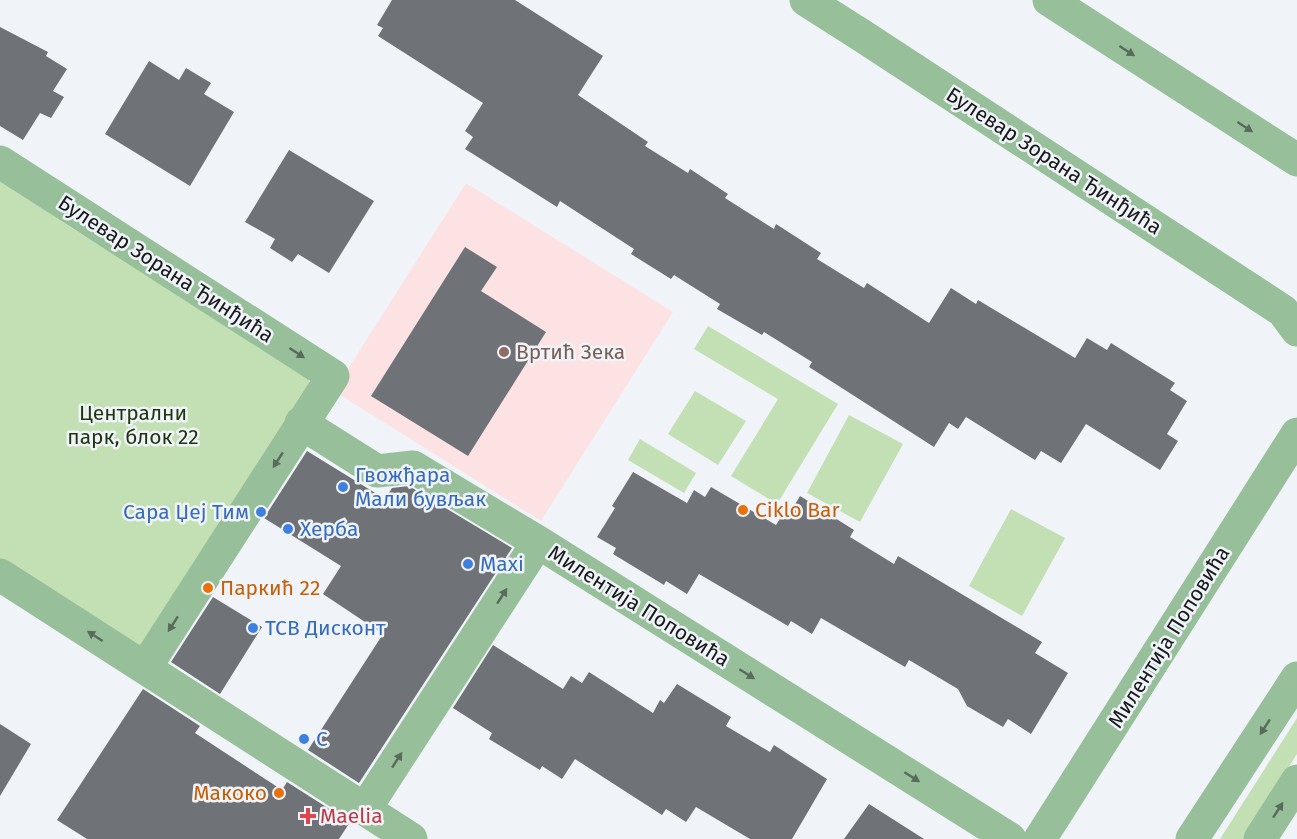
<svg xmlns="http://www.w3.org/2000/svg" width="1297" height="839" viewBox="0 0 1297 839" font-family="'Fira Sans',sans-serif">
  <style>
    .education { fill: #fde2e3 }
    .green { fill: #c2e0b4 }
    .building { fill: #6f7377 }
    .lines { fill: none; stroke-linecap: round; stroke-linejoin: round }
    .minor { stroke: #97bf99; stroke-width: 33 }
    .oneway { fill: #576c5a }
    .education-dot { fill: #8d6e63; stroke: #f0f4f9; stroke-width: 2 }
    .shop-dot { fill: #3f7fe0; stroke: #f0f4f9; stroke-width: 2 }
    .food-dot { fill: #e8710a; stroke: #f0f4f9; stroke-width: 2 }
    .health-dot { fill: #e0444e; stroke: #f0f4f9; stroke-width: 2 }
    .labels { text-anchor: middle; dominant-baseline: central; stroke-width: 5; stroke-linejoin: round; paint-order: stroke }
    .street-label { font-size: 21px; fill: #17191a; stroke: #f0f4f9 }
    .education-label { font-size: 21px; fill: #785e54; stroke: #f0f4f9; text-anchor: start }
    .park-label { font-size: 21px; fill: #1d360d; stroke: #f0f4f9 }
    .shop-label { font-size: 21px; fill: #366cbe; stroke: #f0f4f9; text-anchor: start }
    .food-label { font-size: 21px; fill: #c56008; stroke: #f0f4f9; text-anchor: start }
    .health-label { font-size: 21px; fill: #be3a42; stroke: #f0f4f9; text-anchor: start }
  </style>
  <rect width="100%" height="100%" fill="#f0f4f9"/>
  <path class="education" d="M466,183L673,312L541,521L334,391Z"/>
  <path class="green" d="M0,180L70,227L307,374L311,388L143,654L0,559Z
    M708,326L838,404L777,504L731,476L778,399L694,349Z
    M695,391L746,421L718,465L668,434Z
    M849,415L903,444L860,522L807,493Z
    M640,439L696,473L684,493L628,460Z
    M1011,509L1065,538L1022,616L969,586Z
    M1297,718V754L1243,839H1220Z"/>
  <path class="building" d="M392,0H515L603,56L578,95L648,142L645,146L688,173L690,169L728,194L725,198L774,229L776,224L821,253L817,259L864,288L867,283L929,323L951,288L976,304L978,300L1075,358L1087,338L1107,350L1111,343L1175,383L1170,390L1187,401L1167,434L1178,441L1160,470L1086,424L1061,463L1041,451L1035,460L966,417L958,429L949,423L934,447L809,367L812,362L764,332L762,335L717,309L720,304L674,275L671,279L631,254L634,249L560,201L557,207L465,149L473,137L465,131L483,103L378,36L383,28L377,25Z
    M0,27L48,52L46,56L67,69L53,91L64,97L51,118L40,113L23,140L0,126Z
    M149,61L179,80L186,68L211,83L204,94L234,112L190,186L105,134Z
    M289,150L374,201L329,273L298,254L292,262L270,248L275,239L245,222Z
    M465,247L497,267L481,291L546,332L468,456L371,396Z
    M307,451L385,499L392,488L409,486L512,548L359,783L308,750L383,634L323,594L341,566L264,518Z
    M633,472L687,503L694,490L705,497L711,487L776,525L783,514L788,516L800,496L854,530L850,537L894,564L898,556L1042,642L1035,653L1068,673L1031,734L1008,719L1003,727L967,706L958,689L909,660L905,667L821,618L812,634L791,621L788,626L699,574L687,594L666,581L664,585L613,554L616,548L597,537L615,508L612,506Z
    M213,597L262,627L220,694L171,662Z
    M493,645L563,689L571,676L582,683L589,672L653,713L660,700L664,703L677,684L731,717L726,726L770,752L774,745L827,779L792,839H750L696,807L686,822L666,809L662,815L575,759L562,779L542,766L540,770L489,739L492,733L453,708Z
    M143,689L200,726L195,733L282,790L287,782L350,822L339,839H87L57,820Z
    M0,724L31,744L0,796Z
    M869,804L924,839H844Z"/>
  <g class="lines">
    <path class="minor" d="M806,0L861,35L1283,311L1297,330
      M1049,0L1297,160
      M0,162L333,376L145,668
      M301,423L377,471L413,467L538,542L1010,839
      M0,575L411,839
      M365,809L538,542
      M1040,839L1297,434
      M1192,839L1297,678
      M1260,839L1297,781"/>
  </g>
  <defs><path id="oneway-solid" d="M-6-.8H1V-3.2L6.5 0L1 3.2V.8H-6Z" transform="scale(1.5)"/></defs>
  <g class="oneway">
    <use href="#oneway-solid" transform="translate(1127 51) rotate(33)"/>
    <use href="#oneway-solid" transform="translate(1245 127) rotate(33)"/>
    <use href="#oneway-solid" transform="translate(297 353) rotate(33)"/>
    <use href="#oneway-solid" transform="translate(278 460) rotate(123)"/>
    <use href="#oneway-solid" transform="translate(502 596) rotate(-57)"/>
    <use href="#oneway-solid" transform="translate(173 624) rotate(123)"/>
    <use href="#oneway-solid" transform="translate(95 636) rotate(-147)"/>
    <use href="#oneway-solid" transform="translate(747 674) rotate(32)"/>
    <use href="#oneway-solid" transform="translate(1265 727) rotate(123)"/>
    <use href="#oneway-solid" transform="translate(397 760) rotate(-57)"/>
    <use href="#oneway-solid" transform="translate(912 777) rotate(32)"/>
    <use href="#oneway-solid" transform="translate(1278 810) rotate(-57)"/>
  </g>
  <circle class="education-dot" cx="504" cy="352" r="6"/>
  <g class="shop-dot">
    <circle cx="343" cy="487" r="6"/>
    <circle cx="261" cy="512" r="6"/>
    <circle cx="288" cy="529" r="6"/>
    <circle cx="468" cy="564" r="6"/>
    <circle cx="253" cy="628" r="6"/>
    <circle cx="304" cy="739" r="6"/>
  </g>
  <g class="food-dot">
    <circle cx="743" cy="510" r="6"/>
    <circle cx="208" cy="588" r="6"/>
    <circle cx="279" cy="793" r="6"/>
  </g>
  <path class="health-dot" d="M305 807h6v6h6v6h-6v6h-6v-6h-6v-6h6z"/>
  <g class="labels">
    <g class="street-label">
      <text transform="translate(1054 161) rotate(33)">Булевар Зорана Ђинђића</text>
      <text transform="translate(166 269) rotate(33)">Булевар Зорана Ђинђића</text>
      <text transform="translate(639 606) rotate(32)">Милентија Поповића</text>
      <text transform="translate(1169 637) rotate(-58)">Милентија Поповића</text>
    </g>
    <g class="education-label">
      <text x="516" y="352">Вртић Зека</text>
    </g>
    <g class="park-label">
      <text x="133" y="413">Централни<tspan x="133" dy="24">парк, блок 22</tspan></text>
    </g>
    <g class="shop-label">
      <text x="355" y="475">Гвожђара<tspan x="355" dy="24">Мали бувљак</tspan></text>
      <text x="249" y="512" text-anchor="end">Сара Џеј Тим</text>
      <text x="300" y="529">Херба</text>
      <text x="480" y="564">Maxi</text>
      <text x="265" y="628">ТСВ Дисконт</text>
      <text x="316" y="739">С</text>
    </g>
    <g class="food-label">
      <text x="755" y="510">Ciklo Bar</text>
      <text x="220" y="588">Паркић 22</text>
      <text x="267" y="793" text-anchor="end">Макоко</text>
    </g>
    <g class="health-label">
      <text x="320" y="816">Maelia</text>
    </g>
  </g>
</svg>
